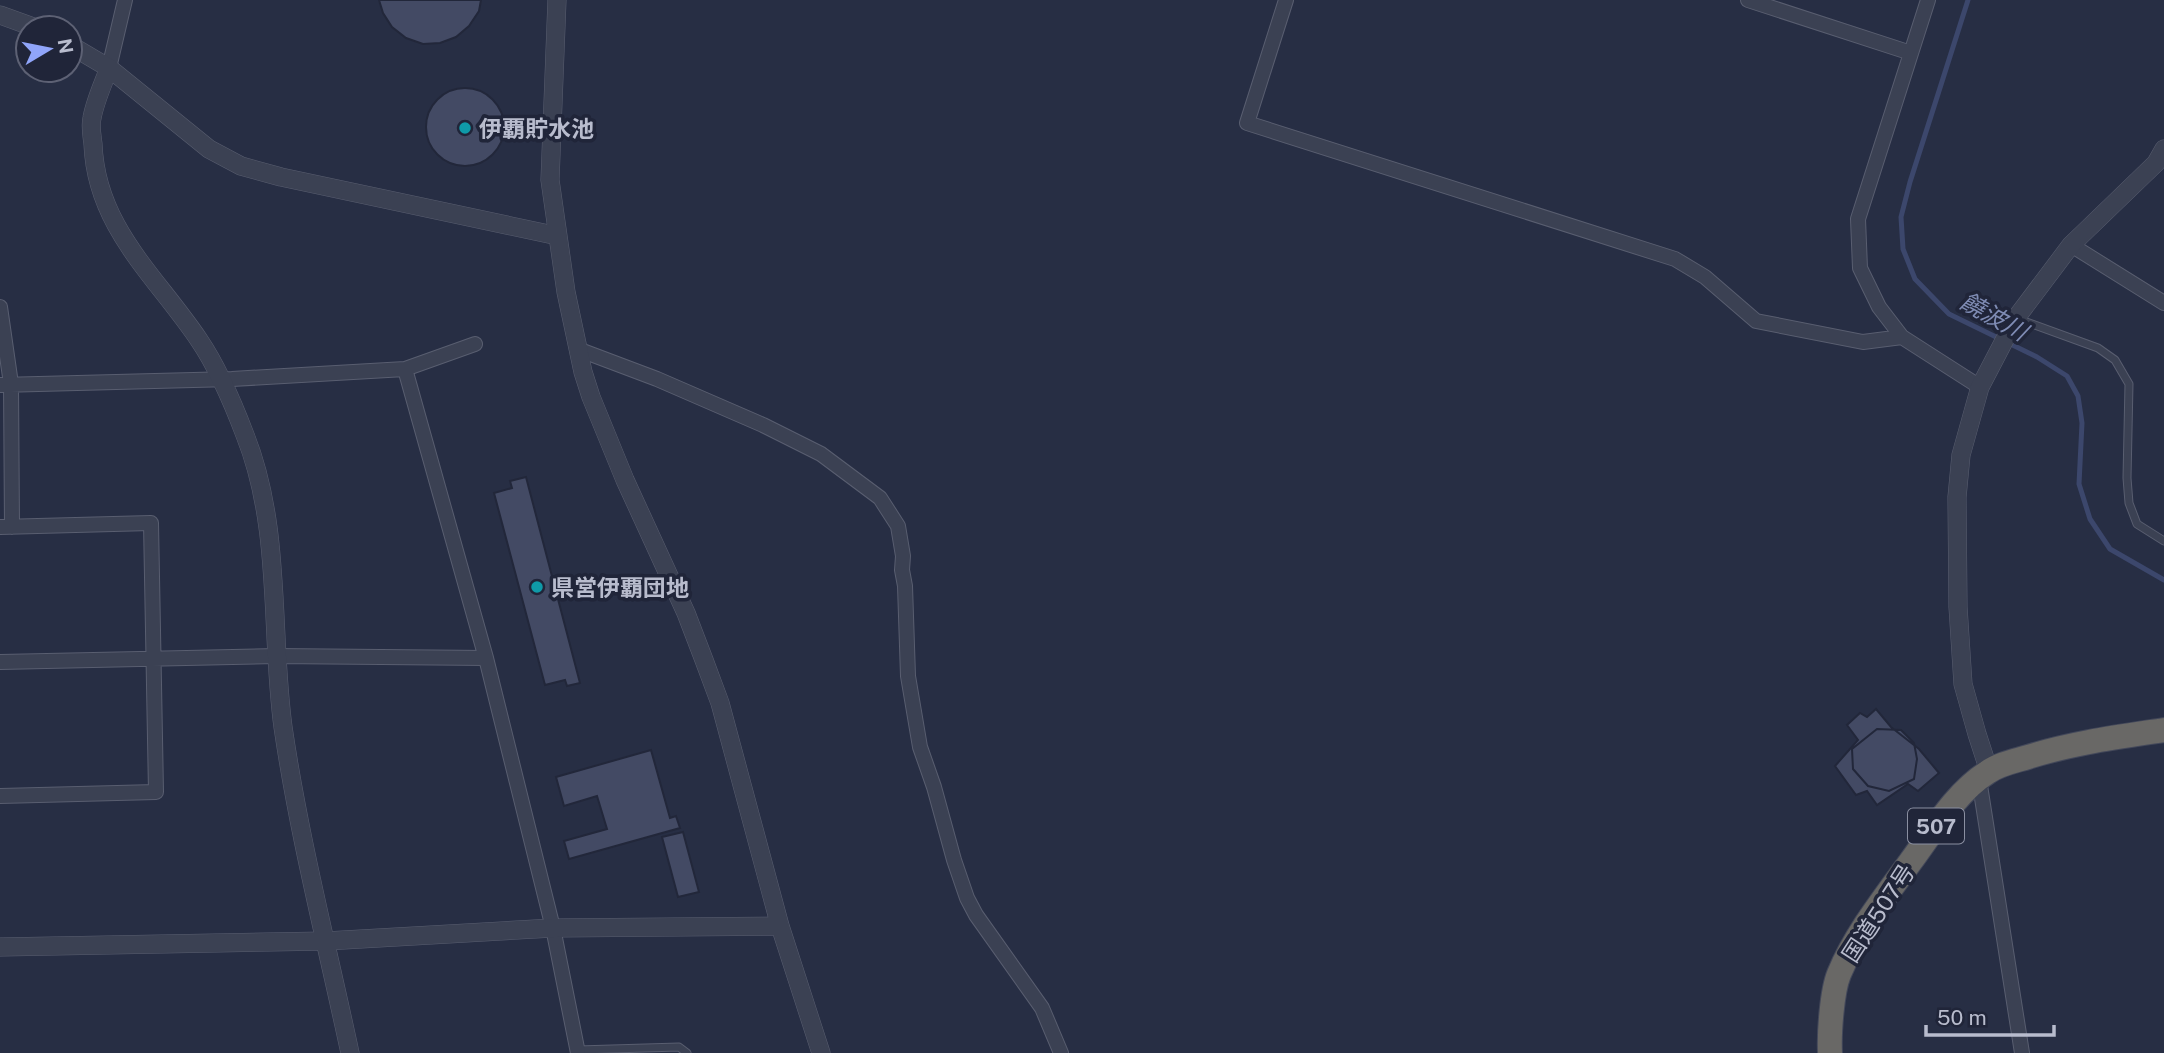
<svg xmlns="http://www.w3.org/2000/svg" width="2164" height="1053" viewBox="0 0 2164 1053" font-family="'Public Sans','Noto Sans JP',sans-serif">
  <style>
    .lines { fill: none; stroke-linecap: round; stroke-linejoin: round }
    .stream { stroke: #3c476c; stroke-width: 5 }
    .building { fill: #434a64; stroke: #22273a; stroke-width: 2 }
    .service-casing { stroke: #595e70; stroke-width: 9 }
    .minor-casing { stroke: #595e70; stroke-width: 16 }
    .tertiary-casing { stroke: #595e70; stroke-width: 19 }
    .trunk-casing { stroke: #43485a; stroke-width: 26 }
    .service { stroke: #3b4153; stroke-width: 7 }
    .minor { stroke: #3b4153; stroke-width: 14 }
    .tertiary { stroke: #3b4153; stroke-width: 18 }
    .trunk { stroke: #696866; stroke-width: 24 }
    .culture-dot { fill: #0f9aa8; stroke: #202539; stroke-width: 2.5 }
    .labels { text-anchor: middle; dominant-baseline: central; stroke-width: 7; stroke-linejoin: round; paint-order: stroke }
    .shield { fill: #202539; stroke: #8a8fa1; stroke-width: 2 }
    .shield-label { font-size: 21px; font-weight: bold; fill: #b8bccd }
    .poi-label { font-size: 23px; font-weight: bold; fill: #b8bccd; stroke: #202539; text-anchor: start }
    .street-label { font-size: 23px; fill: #b8bccd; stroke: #202539 }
    .water-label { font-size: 24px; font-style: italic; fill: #7f8cb4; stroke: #202539 }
  </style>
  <rect width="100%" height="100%" fill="#272e44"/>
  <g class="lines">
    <path class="stream" d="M1968,0L1910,182L1901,217L1903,249L1915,279L1949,314L2037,357L2067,376L2078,396L2082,423L2079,484L2090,519L2110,549L2164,580"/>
  </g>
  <path class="building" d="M379,0H481L479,11L469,26L456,37L440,43L423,44L406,38L392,27L383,13Z
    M426 127a39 39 0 1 1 78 0a39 39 0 1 1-78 0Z
    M526,477L580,683L567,686L565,680L545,685L494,493L512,488L510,481Z
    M1876,709L1891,727L1919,749L1939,773L1918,791L1908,784L1877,805L1867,791L1856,795L1835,766L1858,740L1847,725L1860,713L1867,717Z
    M1877,729L1901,730L1914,743L1917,759L1914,779L1889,791L1868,786L1853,769L1852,749Z
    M651,750L670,818L676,816L680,828L569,859L564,841L607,829L597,796L564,806L556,777Z
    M683,832L699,892L678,897L662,837Z"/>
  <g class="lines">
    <g class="service-casing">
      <path id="service" d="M2018,319L2098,348L2115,360L2129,384L2127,478L2129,503L2137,524L2164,541
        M578,1050L679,1047L687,1053"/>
    </g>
    <g class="minor-casing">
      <path id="minor" d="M1286,0L1247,123L1675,259L1705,277L1756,321L1863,342L1902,337
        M1748,0L1911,53
        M1928,0L1858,219L1860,268L1879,307L1902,337L1980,387
        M109,68L125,0
        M2071,245L2164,303
        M0,307L11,384L12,527
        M580,350L657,379L763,425L821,454L880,498L898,526L903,556L902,570L905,586L908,676L920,747L934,787L954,860L967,898L976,915L1042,1008L1061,1053
        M405,369L486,658L553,928L578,1053
        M0,385L232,379L405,369L475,344
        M0,527L151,523L156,792L0,796
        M0,662L276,656L486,658
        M1979,779L2022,1053"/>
    </g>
    <g class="tertiary-casing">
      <path id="tertiary" d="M557,0L550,180L566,292L583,372L591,397L625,480L686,613L704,660L720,703L780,926L821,1053
        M0,15L36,28
        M70,45L109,68L209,149L241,166L281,177L558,236
        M109,68C103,84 95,101 92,118C90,126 92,136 93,144C96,227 156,276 199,340C216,365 234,406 245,435C282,528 270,630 283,727C299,837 327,945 350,1053
        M1989,771L1977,734L1963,684L1958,607L1957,497L1961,455L1980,387L2016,318L2071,245L2156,163L2164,149
        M0,947L326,941L553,928L780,926"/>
    </g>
    <g class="trunk-casing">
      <path id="trunk" d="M1830,1053C1829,1033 1832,991 1839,974C1856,933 1885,897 1911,861C1934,830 1955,793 1988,772C1999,764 2015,761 2028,757C2072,743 2118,737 2164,730"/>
    </g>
    <use href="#service" class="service"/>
    <use href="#minor" class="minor"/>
    <use href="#tertiary" class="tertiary"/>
    <use href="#trunk" class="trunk"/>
  </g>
  <g class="culture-dot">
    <circle cx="465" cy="128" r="7"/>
    <circle cx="537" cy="587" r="7"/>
  </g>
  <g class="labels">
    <rect class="shield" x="1908" y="808.5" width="56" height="35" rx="5"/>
    <g class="shield-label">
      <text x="1936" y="826">507</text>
    </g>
    <g class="poi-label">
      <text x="479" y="128">伊覇貯水池</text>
      <text x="551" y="587">県営伊覇団地</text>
    </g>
    <g class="street-label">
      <text transform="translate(1878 913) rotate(-57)">国道507号</text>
    </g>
    <g class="water-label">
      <text transform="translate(1994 316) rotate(29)">饒波川</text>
    </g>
  </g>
  <g transform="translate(49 49) rotate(80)"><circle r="33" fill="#202539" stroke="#5d6174" stroke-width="2"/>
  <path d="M0-5L12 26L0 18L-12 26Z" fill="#90a5fa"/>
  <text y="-10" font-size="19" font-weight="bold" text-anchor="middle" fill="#b8bccd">N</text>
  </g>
  <path d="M1926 1025v10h128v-10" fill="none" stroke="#b8bccd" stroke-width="3.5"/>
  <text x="1937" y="1025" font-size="21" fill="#b8bccd" stroke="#202539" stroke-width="5" paint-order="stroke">50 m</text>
</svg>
